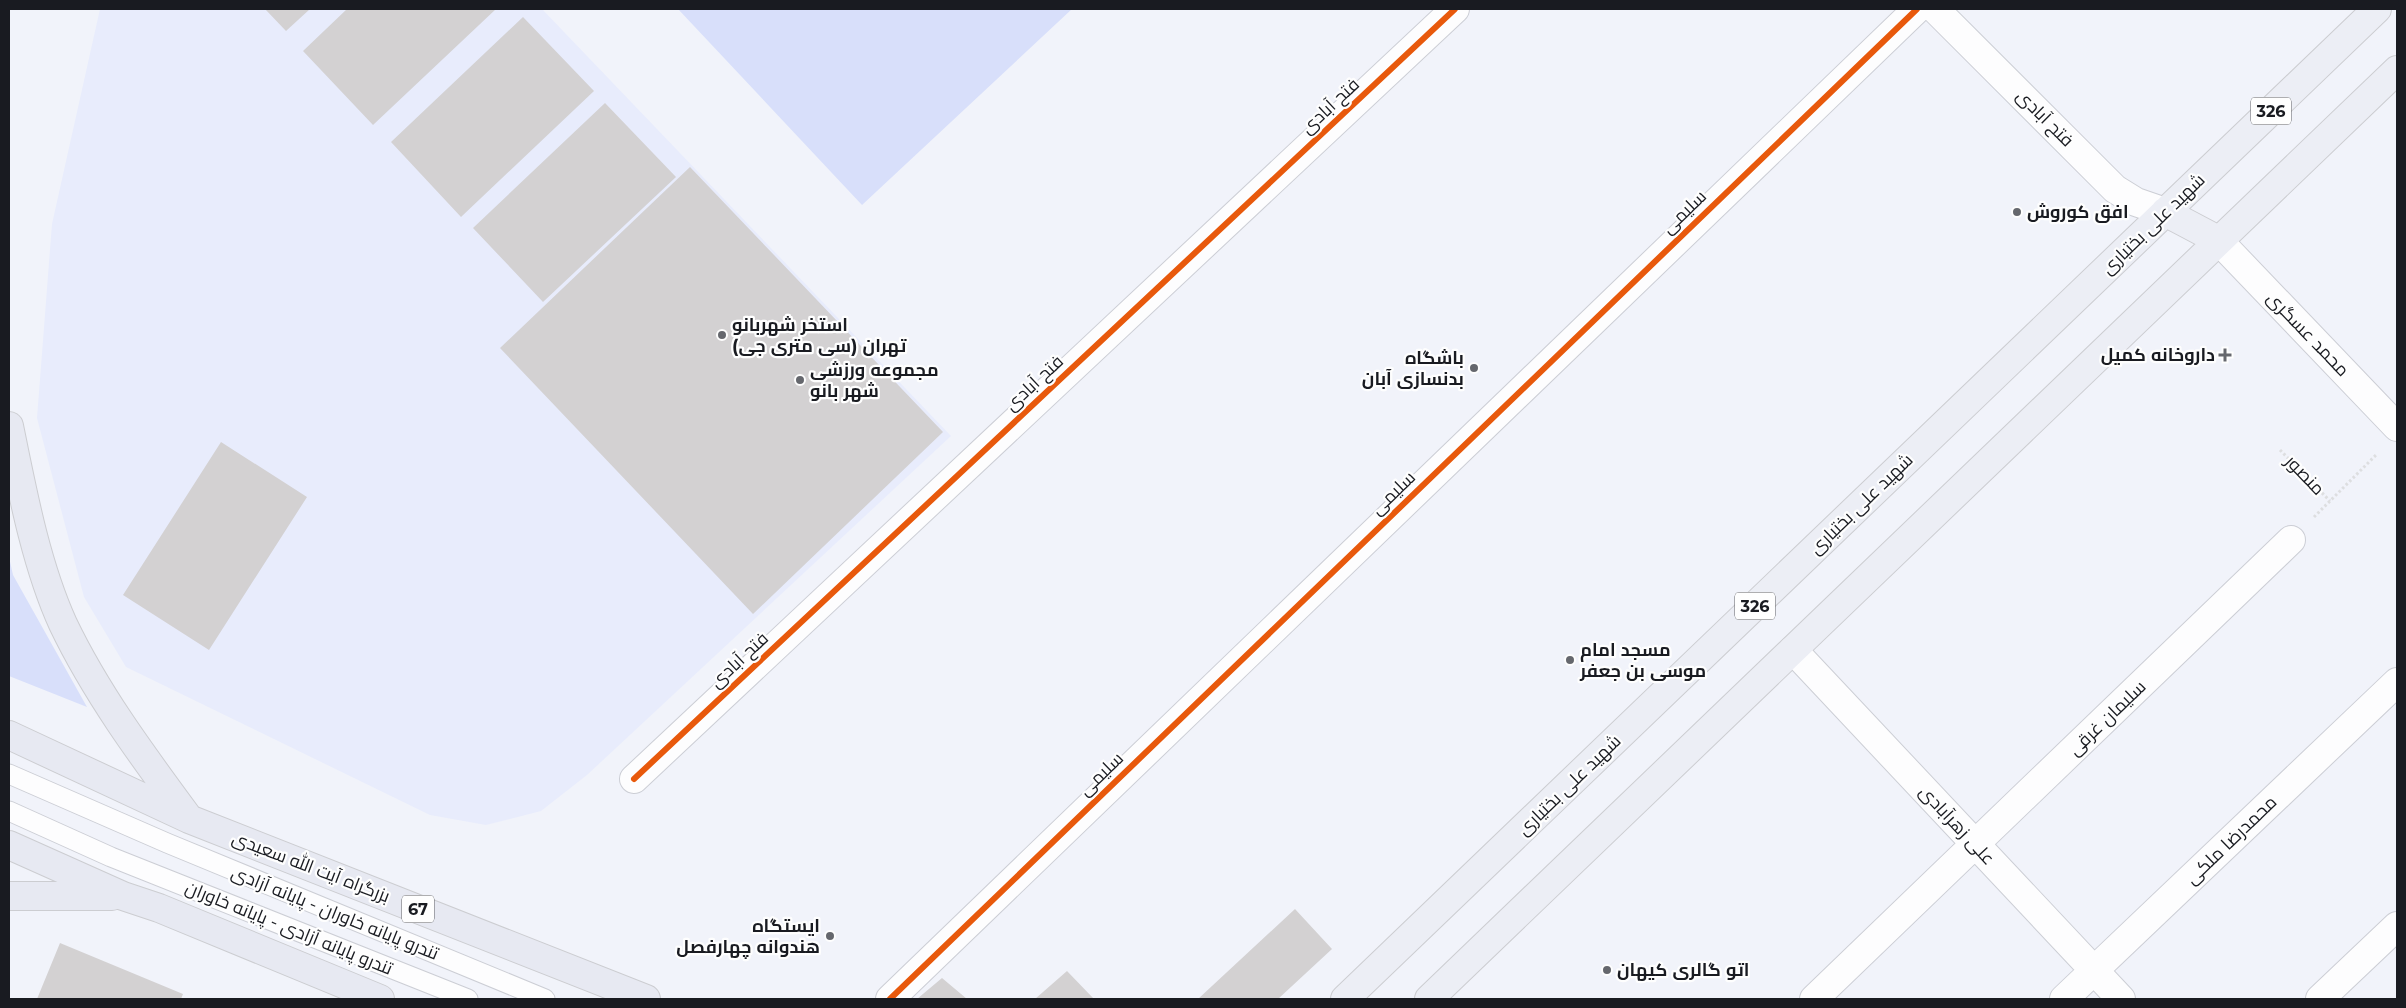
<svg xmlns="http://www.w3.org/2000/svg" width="2406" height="1008" viewBox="0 0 2406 1008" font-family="Montserrat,Cairo,sans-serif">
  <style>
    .built { fill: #e8ecfc }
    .green { fill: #d8dffa }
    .building { fill: #d3d1d2 }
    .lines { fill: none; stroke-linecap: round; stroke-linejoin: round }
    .service-casing { stroke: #ccced5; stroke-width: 21 }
    .minor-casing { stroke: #ccced5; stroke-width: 30 }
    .primary-casing { stroke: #cccdd1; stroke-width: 30 }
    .trunk-casing { stroke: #cccdd1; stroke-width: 30 }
    .path { stroke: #dddee0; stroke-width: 3; stroke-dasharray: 2.5 2.5; stroke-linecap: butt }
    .service { stroke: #fdfdfe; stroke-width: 19 }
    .minor { stroke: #fdfdfe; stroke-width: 28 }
    .primary { stroke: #eceef5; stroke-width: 28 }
    .trunk { stroke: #e7e9f2; stroke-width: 28 }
    .cycleway-casing { stroke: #fefefe; stroke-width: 9 }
    .cycleway { stroke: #e8590c; stroke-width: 6 }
    .poi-dot { fill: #65676d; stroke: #fefefe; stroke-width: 2 }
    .labels { text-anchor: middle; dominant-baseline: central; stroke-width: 4.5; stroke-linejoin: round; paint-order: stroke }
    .shield { fill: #fefefe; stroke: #5e5f63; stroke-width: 1 }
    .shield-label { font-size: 16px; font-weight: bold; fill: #191b21 }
    .street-label { font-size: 18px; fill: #191b21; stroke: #fefefe }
    .poi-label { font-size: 18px; font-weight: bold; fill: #191b21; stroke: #fefefe; text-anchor: start }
  </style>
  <rect width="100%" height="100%" fill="#f1f3fa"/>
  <path class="built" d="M100,9H542L951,436L587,775L541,811L486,825L430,815L126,667L84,597L37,418L52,224Z"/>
  <path class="green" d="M678,9H1072L862,205Z
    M9,557L13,575L87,707L9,676Z"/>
  <path class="building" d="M265,9H310L286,31Z
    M347,9H496L373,125L303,51Z
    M523,17L594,91L461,217L391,142Z
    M605,103L676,177L543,302L473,228Z
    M690,167L943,432L753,614L500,348Z
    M221,442L307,497L209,650L123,595Z
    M1295,909L1332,949L1278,999H1198Z
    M60,943L183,994L181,999H37Z
    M1067,971L1094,999H1035Z
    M942,978L967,999H917Z"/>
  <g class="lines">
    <g class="service-casing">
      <path id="service" d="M9,774L167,843L545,999
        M9,811L111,857L468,999"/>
    </g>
    <g class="minor-casing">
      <path id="minor" d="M1935,9L2115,189L2136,202L2165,212
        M2218,240L2397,427
        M1793,650L2121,999
        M634,779L1455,9
        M890,999L1917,9
        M1814,999L2291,540
        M2064,999L2397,682
        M2320,999L2397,926"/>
    </g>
    <g class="primary-casing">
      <path id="primary" d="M2165,212L2218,240
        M1345,999L2377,9
        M1429,999L2397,70"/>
    </g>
    <g class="trunk-casing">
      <path id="trunk" d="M9,426C22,490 36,565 63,624C96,693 142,755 187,816
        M9,735L189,819L646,999
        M9,845L123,896L159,908L380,999
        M9,896H112"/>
    </g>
    <path class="path" d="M2280,450L2330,501
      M2314,517L2377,454"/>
    <use href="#service" class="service"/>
    <use href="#minor" class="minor"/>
    <use href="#primary" class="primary"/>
    <use href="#trunk" class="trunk"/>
    <g class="cycleway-casing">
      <path id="cycleway" d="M634,779L1455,9
        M890,999L1917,9"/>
    </g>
    <use href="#cycleway" class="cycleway"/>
  </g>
  <g class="poi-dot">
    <circle cx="2017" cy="212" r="5"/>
    <circle cx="722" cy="335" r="5"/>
    <path d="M2222.5 347.5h5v5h5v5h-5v5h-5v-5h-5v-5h5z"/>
    <circle cx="1474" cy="368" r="5"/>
    <circle cx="800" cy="380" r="5"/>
    <circle cx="1570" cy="660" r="5"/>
    <circle cx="830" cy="936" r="5"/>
    <circle cx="1607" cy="970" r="5"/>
  </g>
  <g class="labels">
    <g class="shield">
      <rect x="2251" y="97.5" width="40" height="27" rx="4"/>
      <rect x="1735" y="592.5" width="40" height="27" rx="4"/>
      <rect x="402" y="895.5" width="32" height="27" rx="4"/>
    </g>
    <g class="shield-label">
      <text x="2271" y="111">326</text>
      <text x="1755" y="606">326</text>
      <text x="418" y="909">67</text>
    </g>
    <g class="street-label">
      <text transform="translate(1330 106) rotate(-43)">فتح آبادی</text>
      <text transform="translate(2045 118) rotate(45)">فتح آبادی</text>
      <text transform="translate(1684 212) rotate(-44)">سلیمی</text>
      <text transform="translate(2153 224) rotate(-44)">شهید علی بختیاری</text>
      <text transform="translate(2308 334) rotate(46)">محمد عسگری</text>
      <text transform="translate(1034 383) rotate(-43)">فتح آبادی</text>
      <text transform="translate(2305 475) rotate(46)">منصور</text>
      <text transform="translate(1393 493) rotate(-44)">سلیمی</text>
      <text transform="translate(1861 504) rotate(-44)">شهید علی بختیاری</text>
      <text transform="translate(739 660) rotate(-43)">فتح آبادی</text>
      <text transform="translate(2107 718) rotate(-44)">سلیمان غرقی</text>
      <text transform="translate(1101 774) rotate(-44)">سلیمی</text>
      <text transform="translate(1569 785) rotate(-44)">شهید علی بختیاری</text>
      <text transform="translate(1957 825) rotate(47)">علی زهرآبادی</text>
      <text transform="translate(2231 840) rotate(-44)">محمدرضا ملکی</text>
      <text transform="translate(311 867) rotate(21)">بزرگراه آیت الله سعیدی</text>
      <text transform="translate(335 913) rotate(22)">تندرو پایانه خاوران - پایانه آزادی</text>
      <text transform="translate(289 928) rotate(22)">تندرو پایانه آزادی - پایانه خاوران</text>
    </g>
    <g class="poi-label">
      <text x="2027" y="212">افق کوروش</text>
      <text x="732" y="325">استخر شهربانو<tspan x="732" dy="21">تهران (سی متری جی)</tspan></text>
      <text x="2215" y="355" text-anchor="end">داروخانه کمیل</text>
      <text x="1464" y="358" text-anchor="end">باشگاه<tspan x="1464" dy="21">بدنسازی آبان</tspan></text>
      <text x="810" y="370">مجموعه ورزشی<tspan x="810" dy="21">شهر بانو</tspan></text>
      <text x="1580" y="650">مسجد امام<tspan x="1580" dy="21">موسی بن جعفر</tspan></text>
      <text x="820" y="926" text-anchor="end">ایستگاه<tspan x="820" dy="21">هندوانه چهارفصل</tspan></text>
      <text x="1617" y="970">اتو گالری کیهان</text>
    </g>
  </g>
  <rect width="2406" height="1008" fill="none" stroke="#191b21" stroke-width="20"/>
</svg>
